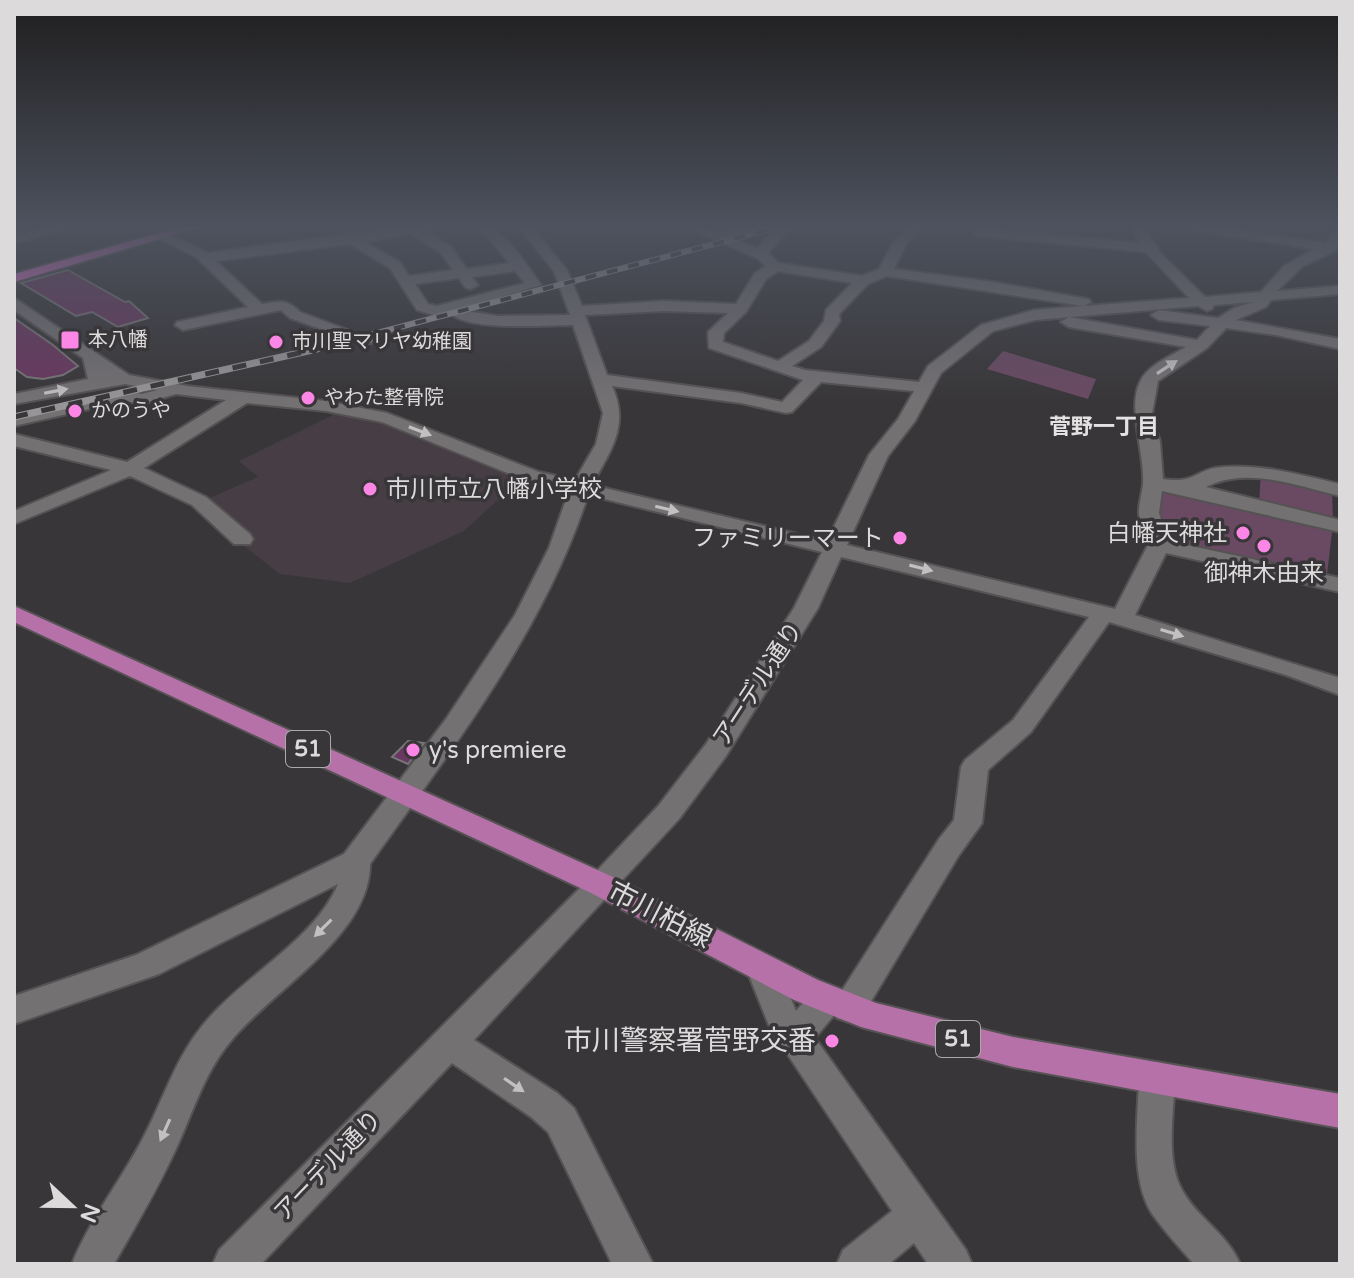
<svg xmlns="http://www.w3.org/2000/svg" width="1354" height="1278" viewBox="0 0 1354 1278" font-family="'Varela Round','Noto Sans JP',sans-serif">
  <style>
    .built { fill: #463e44 }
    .green { fill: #6a4a63 }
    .building { fill: #69375f; stroke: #787577; stroke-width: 2 }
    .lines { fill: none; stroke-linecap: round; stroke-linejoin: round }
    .minor-casing { stroke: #555254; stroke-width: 4 }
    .major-casing { stroke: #555254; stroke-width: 4 }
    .highway-casing { stroke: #555254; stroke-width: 4 }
    .minor { fill: #747173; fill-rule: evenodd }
    .major { fill: #b571a8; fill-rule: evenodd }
    .highway { fill: #e171cc; fill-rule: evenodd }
    .rail-far1-casing { stroke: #979597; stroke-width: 6 }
    .rail-casing { stroke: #979597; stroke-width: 7 }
    .rail-far1 { stroke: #383638; stroke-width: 4; stroke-dasharray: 11; stroke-linecap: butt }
    .rail { stroke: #383638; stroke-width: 5; stroke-dasharray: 14; stroke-linecap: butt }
    .oneway { fill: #c2c0c1 }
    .poi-dot { fill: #fb86e5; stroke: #383638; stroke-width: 3 }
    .labels { text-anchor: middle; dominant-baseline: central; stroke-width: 7; stroke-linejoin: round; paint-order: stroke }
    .far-poi-label { font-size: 20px; fill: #dcdadb; stroke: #383638; text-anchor: start }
    .far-neighbourhood-label { font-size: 22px; font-weight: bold; fill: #e5e2e4; stroke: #383638 }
    .shield { fill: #383638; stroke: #aba9aa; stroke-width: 2 }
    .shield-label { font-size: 22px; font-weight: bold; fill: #dcdadb }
    .poi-label { font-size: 24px; fill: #dcdadb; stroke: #383638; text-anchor: start }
    .street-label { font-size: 24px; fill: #dcdadb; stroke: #383638 }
    .near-street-label { font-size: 28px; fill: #dcdadb; stroke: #383638 }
    .near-poi-label { font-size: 28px; fill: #dcdadb; stroke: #383638; text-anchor: end }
  </style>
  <rect width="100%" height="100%" fill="#383638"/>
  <path class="built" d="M341,411L389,423L522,478L464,531L350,583L280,574L239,542L205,500L258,477L239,461Z"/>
  <path class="green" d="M1003,351L1096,379L1088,399L987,369Z
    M1261,472L1332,489L1333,524L1326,583L1159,545L1153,484L1259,504Z"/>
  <path class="building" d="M68,270L125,302L129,301L148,318L118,327L92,312L76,316L21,283Z
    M14,318L53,345L78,366L63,375L43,379L27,377L14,368Z
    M408,741L424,743L408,764L392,757Z"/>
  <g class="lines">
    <g class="minor-casing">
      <path id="minor" d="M65,224H87L14,243V235Z
        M425,224H452L451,227L425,231L451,247L467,269L509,263L488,237L472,224C502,222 525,263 541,285L437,316L417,310L390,268L350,244L216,261L262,304C279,301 287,299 300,312L374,340L372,343H360L290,318L281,310L183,330L175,325L177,322L248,307L196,257L154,236L166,233L208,253ZM411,234L441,253L453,270L409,276L400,262L365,242ZM515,271L525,283L437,306L428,304L415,284L459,278L466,288L471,289L478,285L472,277Z
        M516,224H529L567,270L582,306L664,301L736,304L755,273L766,266L757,258L680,224C694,224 703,230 717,232C726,233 757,224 773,224L772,227L730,237L757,248L778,226L808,224L788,232L768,253L779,263L862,276L879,269L893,243L910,224H923L906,244L894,269L993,282L1088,299L1091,302L1084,306L1189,298L1146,252L979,236L972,232L979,228L1140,243L1130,224H1142L1162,255L1205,297L1261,292L1284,266L1314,249L1177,228L1171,224H1200L1326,243L1335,226L1340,225V242L1335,251L1303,266L1277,291L1340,286V294L1271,300L1266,307L1236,320L1340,339V349L1276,335L1226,328L1207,348L1158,381L1152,414L1160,442L1163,479C1197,484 1195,469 1222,467C1263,464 1301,475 1340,484V496C1297,486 1247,466 1206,487L1340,520V532L1162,491L1159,513L1168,541L1340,578V592L1166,553L1135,615L1340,678V695L1286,675L1109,622L1031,732L988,770L982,823L959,855L861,1018L849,1022L837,1018L835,1014L815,1038L966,1250L972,1264H928L914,1243L889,1264H837L843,1250L892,1211L770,1028L746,968L750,958L762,955L774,958L796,1011L815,989L827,985L841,992L939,839L954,820L961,767L965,760L1013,720L1089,617L841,557L818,608L726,756L679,819L474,1040L557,1093L574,1108L653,1264H612L548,1132L531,1117L452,1063L261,1264H213L219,1250L591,877L659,805L706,744L794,608L822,552L588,495C543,633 453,747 370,864C370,936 272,990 230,1042C203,1075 193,1113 175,1151C157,1190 135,1227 114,1264H72C89,1221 119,1183 141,1142C164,1100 175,1056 208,1019C246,975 316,938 338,884L159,974L14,1024V996L136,955L344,854L446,719L515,615L549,548L569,491L525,480L382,422L326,411L247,403L144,468L206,497L250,534L253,539L250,544H234L192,505L130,476L14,524V511L111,470L14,446V434L127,462L226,400L176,394L142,404L125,401L14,426V416L125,391L142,394L157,390L125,384L14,404V394L88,379L83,358L14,310V298L129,375L187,386L326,401L387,413L539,472L575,480L596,444L603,413L573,325C546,325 472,331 453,315L461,310L498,316L570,315L554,271ZM778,271L852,283L826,310L824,321L809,341L778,361L723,342L724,333L746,312L766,279ZM887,276L1083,306L1034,310L981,325L928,366L919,382L805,370L792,366L821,347L840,321L839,314L868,284ZM1253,302L1234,308L1218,318L1159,310L1151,315L1159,320L1210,326L1197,340L1069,317L1061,322L1069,327L1186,347C1171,356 1150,364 1141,380C1126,406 1145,452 1143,484C1142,494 1138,505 1139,515C1141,525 1145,535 1148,545L1115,609L847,545L888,456L915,421L941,373L993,331L1035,320L1198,306L1207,311L1212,309L1214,305ZM664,311L728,313L708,332L709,348L803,380L782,402L741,393L607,375L585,315ZM821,382L914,391L898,419L869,455L827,541L592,485C611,450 630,425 612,386L741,403L786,413L792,412Z
        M1157,1062L1170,1067L1175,1078C1174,1111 1165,1160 1182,1190C1197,1218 1228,1234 1240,1264H1194C1180,1248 1165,1232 1153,1215C1129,1180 1138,1118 1139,1078L1144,1067Z"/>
    </g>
    <g class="major-casing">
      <path id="major" d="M14,606L613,877L818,980L876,1003L1013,1037L1340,1094V1128L1013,1067L861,1027L794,1000L591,893L14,622Z"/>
    </g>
    <g class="highway-casing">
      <path id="highway" d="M191,224H210L14,282V274Z"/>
    </g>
    <use href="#minor" class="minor"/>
    <use href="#major" class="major"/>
    <use href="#highway" class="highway"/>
    <g class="rail-far1-casing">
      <path id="rail-far1" d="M309,351L790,224"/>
    </g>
    <g class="rail-casing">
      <path id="rail" d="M14,417L317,349"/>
    </g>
    <use href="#rail-far1" class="rail-far1"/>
    <use href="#rail" class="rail"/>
  </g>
  <defs><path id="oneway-solid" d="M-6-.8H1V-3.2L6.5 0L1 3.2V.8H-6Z" transform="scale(2)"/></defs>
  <g class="oneway">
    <use href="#oneway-solid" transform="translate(1167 367) rotate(-33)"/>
    <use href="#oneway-solid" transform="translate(56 391) rotate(-11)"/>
    <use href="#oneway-solid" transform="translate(420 431) rotate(21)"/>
    <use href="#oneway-solid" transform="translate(667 509) rotate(13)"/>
    <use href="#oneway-solid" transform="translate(921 568) rotate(14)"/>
    <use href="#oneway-solid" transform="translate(1172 633) rotate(17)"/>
    <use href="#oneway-solid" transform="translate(323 928) rotate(135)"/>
    <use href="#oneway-solid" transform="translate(514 1085) rotate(34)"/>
    <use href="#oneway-solid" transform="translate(165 1130) rotate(114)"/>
  </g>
  <linearGradient id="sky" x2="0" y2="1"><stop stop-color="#1f1e1f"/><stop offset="0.56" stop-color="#4d525e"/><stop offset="1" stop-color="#4d525e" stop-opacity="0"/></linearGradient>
  <rect width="1354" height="403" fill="url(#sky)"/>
  <g class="poi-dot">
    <rect x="60" y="330" width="20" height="20" rx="4"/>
    <circle cx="276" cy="342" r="8"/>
    <circle cx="308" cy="398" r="8"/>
    <circle cx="75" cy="411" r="8"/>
    <circle cx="370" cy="489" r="8"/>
    <circle cx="1243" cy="533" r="8"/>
    <circle cx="900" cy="538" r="8"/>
    <circle cx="1264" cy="546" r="8"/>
    <circle cx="413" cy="750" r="8"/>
    <circle cx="832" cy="1041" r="8"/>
  </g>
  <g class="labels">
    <g class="far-poi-label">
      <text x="88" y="340">本八幡</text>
      <text x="292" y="342">市川聖マリヤ幼稚園</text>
      <text x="324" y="398">やわた整骨院</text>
      <text x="91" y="411">かのうや</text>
    </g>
    <g class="far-neighbourhood-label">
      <text x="1104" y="427">菅野一丁目</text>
    </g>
    <g class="shield">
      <rect x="286" y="731" width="44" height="36" rx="6"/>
      <rect x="936" y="1021" width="44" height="36" rx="6"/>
    </g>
    <g class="shield-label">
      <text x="308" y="749">51</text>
      <text x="958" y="1039">51</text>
    </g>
    <g class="poi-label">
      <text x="386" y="489">市川市立八幡小学校</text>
      <text x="1227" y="533" text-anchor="end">白幡天神社</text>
      <text x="884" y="538" text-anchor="end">ファミリーマート</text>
      <text x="1264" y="573" text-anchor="middle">御神木由来</text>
      <text x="429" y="750">y's premiere</text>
    </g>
    <g class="street-label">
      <text transform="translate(758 684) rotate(-57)">アーデル通り</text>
      <text transform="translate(328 1166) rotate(-46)">アーデル通り</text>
    </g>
    <g class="near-street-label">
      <text transform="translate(660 915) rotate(27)">市川柏線</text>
    </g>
    <g class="near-poi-label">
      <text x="816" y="1041">市川警察署菅野交番</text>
    </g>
  </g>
  <rect width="1354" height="1278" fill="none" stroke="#dcdadb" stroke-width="32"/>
  <g transform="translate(72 1206) rotate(112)" stroke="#383638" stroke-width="6" paint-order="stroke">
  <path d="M0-6L14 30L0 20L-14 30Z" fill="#dcdadb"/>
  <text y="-12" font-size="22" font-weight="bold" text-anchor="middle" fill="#dcdadb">N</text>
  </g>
</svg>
